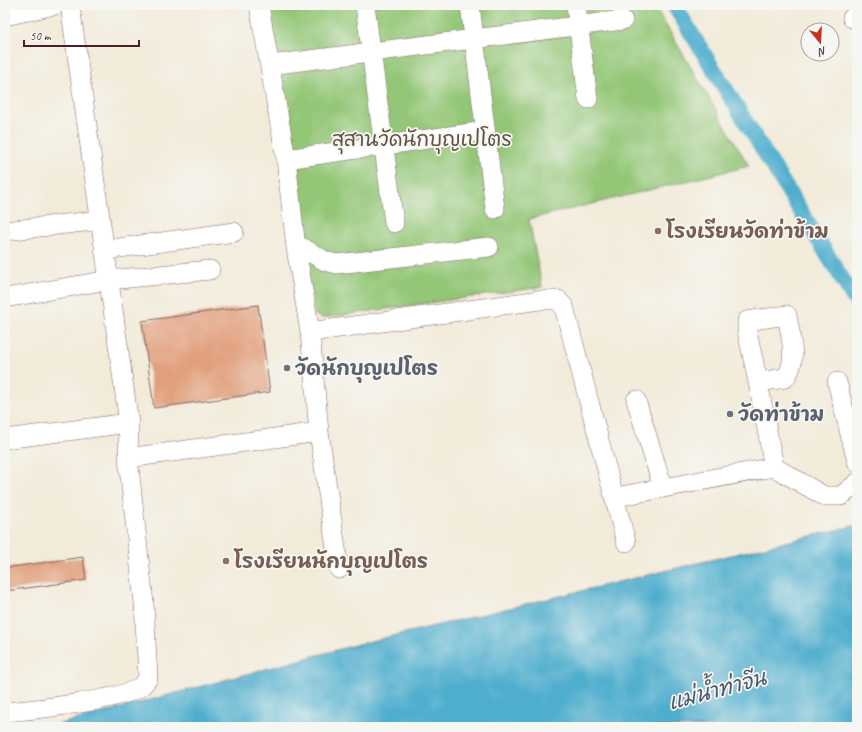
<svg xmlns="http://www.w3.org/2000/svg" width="862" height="732" viewBox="0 0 862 732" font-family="Caveat,'Playpen Sans Thai',sans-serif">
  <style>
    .green { fill: #93c676; stroke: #6e7250 }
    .water { fill: #50aece; stroke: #4d667c }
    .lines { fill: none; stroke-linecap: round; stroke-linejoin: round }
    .canal { stroke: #50aece; stroke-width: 16 }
    .building { fill: #e19f7c }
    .minor-casing { stroke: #856668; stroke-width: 20 }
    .minor { stroke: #fff; stroke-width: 19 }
    .education-dot { fill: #8d6e63; stroke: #f6f6f2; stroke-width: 1.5 }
    .worship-dot { fill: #6b7280; stroke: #f6f6f2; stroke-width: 1.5 }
    .labels { text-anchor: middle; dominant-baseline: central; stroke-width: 3.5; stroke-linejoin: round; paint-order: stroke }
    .park-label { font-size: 20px; fill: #605142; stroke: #f6f6f2 }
    .education-label { font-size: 20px; font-weight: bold; fill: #785e54; stroke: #f6f6f2; text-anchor: start }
    .worship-label { font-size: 20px; font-weight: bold; fill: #5b616d; stroke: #f6f6f2; text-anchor: start }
    .water-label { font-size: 21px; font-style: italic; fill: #4c586c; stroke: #f6f6f2 }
  </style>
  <rect width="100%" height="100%" fill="#f6f6f2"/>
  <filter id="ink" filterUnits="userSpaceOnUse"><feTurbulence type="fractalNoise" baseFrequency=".025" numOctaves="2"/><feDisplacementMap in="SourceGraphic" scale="8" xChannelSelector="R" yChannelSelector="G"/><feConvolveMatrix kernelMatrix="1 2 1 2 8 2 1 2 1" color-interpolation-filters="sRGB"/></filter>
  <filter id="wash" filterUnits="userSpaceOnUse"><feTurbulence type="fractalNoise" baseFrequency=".012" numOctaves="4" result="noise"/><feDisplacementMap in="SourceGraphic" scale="16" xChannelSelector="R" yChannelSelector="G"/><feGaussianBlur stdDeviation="0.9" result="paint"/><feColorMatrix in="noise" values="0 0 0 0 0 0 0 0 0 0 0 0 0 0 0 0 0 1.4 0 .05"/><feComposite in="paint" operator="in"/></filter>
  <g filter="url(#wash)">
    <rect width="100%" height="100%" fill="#f2ebd9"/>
    <path class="green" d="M265,5H654L749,166L529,219L542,287L322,318L315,315Z"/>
    <path class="water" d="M857,525V727H49L359,644Z"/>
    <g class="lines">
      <path class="canal" d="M674,5L857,303"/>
    </g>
    <g id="blocks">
      <path class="building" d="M258,305L270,392L154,408L142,321Z
        M83,557L86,580L5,591V568Z"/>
    </g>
  </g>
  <g filter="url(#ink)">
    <use href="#blocks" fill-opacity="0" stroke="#856668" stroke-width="1"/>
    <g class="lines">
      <g class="minor-casing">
        <path id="minor" d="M259,5L286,159L296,248L310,332L319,432L339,569
          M365,5L394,223
          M470,5L495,209
          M576,5L588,99
          M5,16L55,5
          M852,18L857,16
          M270,65L623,20
          M286,159L485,131
          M5,231L101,220
          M296,248H303L325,261L337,264L489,247
          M105,250L234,232
          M5,298L109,280L210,270
          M310,332L540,300H558L564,307L626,542
          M758,382L785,378C799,362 790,335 787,315L747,321V331L758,382L774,467
          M837,382L857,462
          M636,400L663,488
          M5,439L129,423
          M128,458L319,432
          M616,497L774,467L824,496H841L857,483
          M5,712C31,710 122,700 140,687C143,685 146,681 148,678L144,603L128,458L129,423L70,5"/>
      </g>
      <use href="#minor" class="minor"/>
    </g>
  </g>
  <g class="education-dot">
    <circle cx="658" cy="231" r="4"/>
    <circle cx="226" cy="561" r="4"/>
  </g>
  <g class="worship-dot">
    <circle cx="287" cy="368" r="4"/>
    <circle cx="730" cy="414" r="4"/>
  </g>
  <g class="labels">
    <g class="park-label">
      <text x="422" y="139">สุสานวัดนักบุญเปโตร</text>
    </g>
    <g class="education-label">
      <text x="666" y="231">โรงเรียนวัดท่าข้าม</text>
      <text x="234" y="561">โรงเรียนนักบุญเปโตร</text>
    </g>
    <g class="worship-label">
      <text x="295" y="368">วัดนักบุญเปโตร</text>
      <text x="738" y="414">วัดท่าข้าม</text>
    </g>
    <g class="water-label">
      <text transform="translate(717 690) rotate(-15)">แม่น้ำท่าจีน</text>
    </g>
  </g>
  <rect width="862" height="732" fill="none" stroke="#f6f6f2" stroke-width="20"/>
  <g transform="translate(820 42) rotate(162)"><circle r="19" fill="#f6f6f2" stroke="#b1a0a2"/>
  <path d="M0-3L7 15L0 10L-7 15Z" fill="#c8321e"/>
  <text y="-6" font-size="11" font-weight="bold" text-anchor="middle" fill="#4a1f2b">N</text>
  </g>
  <path d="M24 40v6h115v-6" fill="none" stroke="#4a1f2b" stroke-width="2"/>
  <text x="30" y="40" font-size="12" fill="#4a1f2b" stroke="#f6f6f2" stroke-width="3" paint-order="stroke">50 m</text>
</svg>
